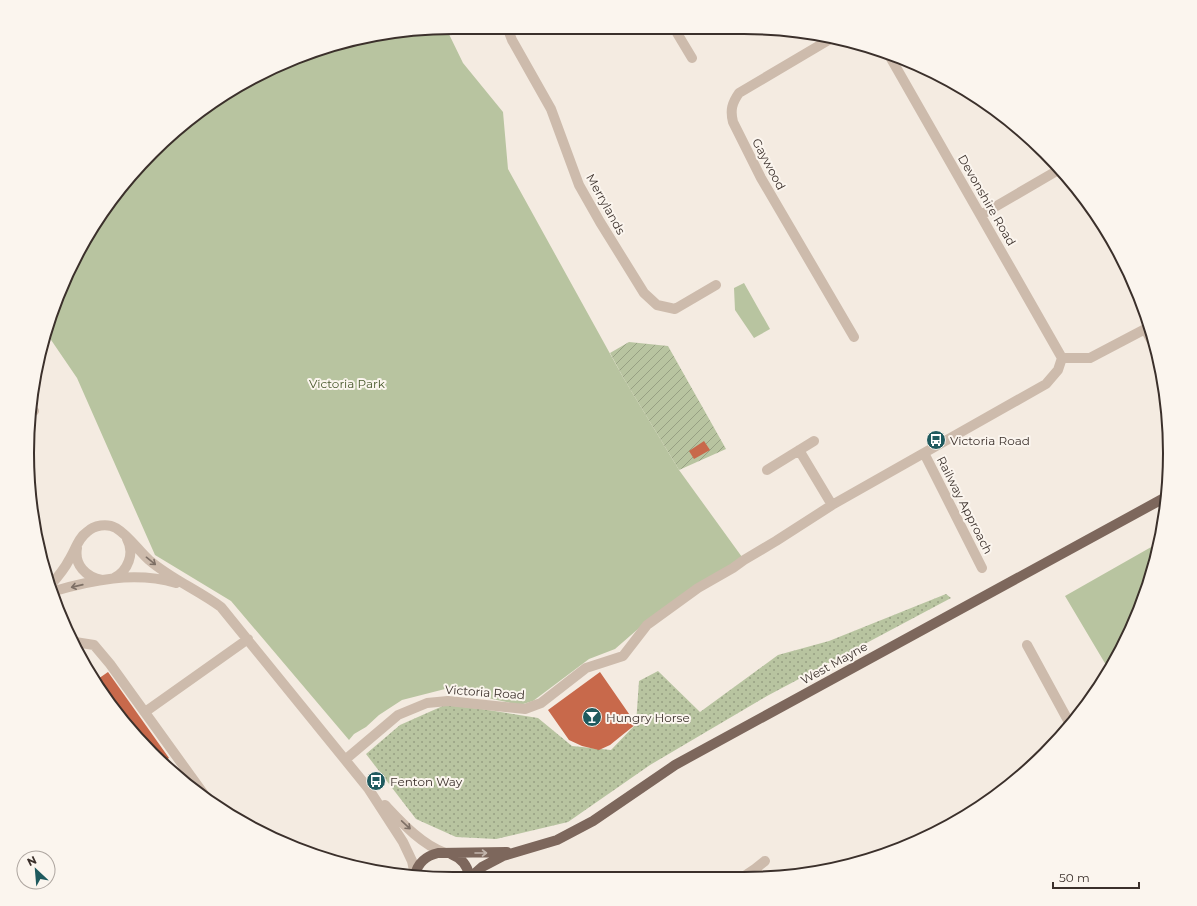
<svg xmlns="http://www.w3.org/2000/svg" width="1197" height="906" viewBox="0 0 1197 906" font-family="Montserrat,sans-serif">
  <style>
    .grass { fill: url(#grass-dots) }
    .park { fill: #b8c4a0 }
    .garden { fill: url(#garden-furrows) }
    .building { fill: #c8694b }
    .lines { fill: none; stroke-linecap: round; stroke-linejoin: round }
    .minor { stroke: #cdbbac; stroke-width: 10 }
    .major { stroke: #7d675c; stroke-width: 10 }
    .oneway { stroke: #7d6f65 }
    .oneway2 { stroke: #c2b5ac }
    .labels { text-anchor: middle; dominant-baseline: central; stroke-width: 4; stroke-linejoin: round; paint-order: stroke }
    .street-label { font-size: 12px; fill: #3b302b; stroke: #fbf5ee }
    .park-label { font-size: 12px; fill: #4a5a2e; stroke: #fbf5ee }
    .poi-label { font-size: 12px; fill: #3b302b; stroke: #fbf5ee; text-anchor: start }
    .rim { fill: none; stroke: #3b302b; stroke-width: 2 }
  </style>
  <defs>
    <pattern id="grass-dots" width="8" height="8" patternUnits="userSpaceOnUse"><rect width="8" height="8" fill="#b8c4a0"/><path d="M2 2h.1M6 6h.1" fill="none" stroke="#97a083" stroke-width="1.8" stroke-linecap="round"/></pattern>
    <pattern id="garden-furrows" width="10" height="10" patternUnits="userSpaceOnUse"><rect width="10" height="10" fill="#b8c4a0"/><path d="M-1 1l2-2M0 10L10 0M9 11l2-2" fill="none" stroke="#97a083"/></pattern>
  </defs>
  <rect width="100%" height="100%" fill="#f4ebe1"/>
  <path class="grass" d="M946,594L951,598L767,696L650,765L568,822L496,839L456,837L416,819L366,754L400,725L445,705L482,709L538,718L572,746L611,750L636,724L639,681L658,671L700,712L778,655L829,641Z"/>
  <path class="park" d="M446,28L463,63L503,112L508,169L624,379L679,470L742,557L638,629L615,649L589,659L533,701L520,705L445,689L402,700L379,715L366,727L354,734L349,740L231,601L155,555L77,378L47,334L71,264L133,172L172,133L240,84L343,42Z
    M744,283L770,329L754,338L735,310L734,288Z
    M1160,542L1138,616L1109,670L1065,596Z"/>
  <path class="garden" d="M629,342L668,346L726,449L679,470L624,379L610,353Z"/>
  <path class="building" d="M704,441L710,450L694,459L689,451Z
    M108,672L169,758L162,763L152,754L99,690L95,681Z
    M600,672L636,724L610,745L599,750L582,746L569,740L548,710Z"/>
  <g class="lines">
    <path class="minor" d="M507,27L512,40L551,109L579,185L600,222L644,293L657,305L675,309L716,285
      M674,28L692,58
      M832,38L739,93C732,103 730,110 733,122L761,178L854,337
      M889,55L1062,358
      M981,215L1060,169
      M1145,329L1154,345
      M1062,358H1090L1149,327
      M32,412L34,411
      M799,450L832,505
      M924,453L982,568
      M767,470L814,441
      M77,548C74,565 86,577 102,580
      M114,578C128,571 135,553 127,539
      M49,587C56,579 64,570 69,560C75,551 78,538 87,532C94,525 107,523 116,528C129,536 138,550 149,560C171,579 198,590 221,607L368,788L403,842L412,861L415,875
      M51,592C91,580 135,571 176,583
      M75,642L94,645L110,664L208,800
      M1027,645L1070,724
      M145,712L248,639
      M346,759L398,715L427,703L448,701L525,709L541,703L586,668L623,656L647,625L698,588L733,568L744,560L776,541L832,505L1046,384L1058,370L1062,358
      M385,805C402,823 421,844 445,853
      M746,875L755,869
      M760,875L755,869L765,861"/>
    <path class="major" d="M451,854C461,858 467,864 469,875
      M415,875C418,862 426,856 438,853L507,852
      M473,875L482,867L503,856L557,840L593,821L675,765L1166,497"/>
  </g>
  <defs><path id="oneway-shaft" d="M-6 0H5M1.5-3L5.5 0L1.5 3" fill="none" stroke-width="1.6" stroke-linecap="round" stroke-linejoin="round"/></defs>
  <g class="oneway">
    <use href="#oneway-shaft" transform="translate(151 561) rotate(39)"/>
    <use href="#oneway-shaft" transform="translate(77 586) rotate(167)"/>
    <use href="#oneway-shaft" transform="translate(406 825) rotate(43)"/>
  </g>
  <use class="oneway2" href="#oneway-shaft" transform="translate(481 853)"/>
  <defs>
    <g id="bus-disc" transform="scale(1)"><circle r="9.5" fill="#1f5a5e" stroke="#fbf5ee"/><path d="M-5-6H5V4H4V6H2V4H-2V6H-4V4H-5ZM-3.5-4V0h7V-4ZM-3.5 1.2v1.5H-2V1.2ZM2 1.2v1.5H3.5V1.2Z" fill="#fff"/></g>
    <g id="bar-disc" transform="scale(1)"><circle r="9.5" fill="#1f5a5e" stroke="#fbf5ee"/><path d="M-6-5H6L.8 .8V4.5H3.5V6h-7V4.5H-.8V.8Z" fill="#fff"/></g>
  </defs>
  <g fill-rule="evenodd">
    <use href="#bus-disc" x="936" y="440"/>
    <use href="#bar-disc" x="592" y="717"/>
    <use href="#bus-disc" x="376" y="781"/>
  </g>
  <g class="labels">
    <g class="street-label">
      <text transform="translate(769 164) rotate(62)">Gaywood</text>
      <text transform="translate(987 200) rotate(60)">Devonshire Road</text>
      <text transform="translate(606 204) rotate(61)">Merrylands</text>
      <text transform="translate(965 505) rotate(63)">Railway Approach</text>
      <text transform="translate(834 663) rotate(-29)">West Mayne</text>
      <text transform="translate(485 692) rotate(4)">Victoria Road</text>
    </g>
    <g class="park-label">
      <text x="347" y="383">Victoria Park</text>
    </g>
    <g class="poi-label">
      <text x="950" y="440">Victoria Road</text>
      <text x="606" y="717">Hungry Horse</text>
      <text x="390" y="781">Fenton Way</text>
    </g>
  </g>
  <path d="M0 0H1197V906H0ZM453 34H744A419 419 0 0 1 1163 453V453A419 419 0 0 1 744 872H453A419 419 0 0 1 34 453V453A419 419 0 0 1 453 34Z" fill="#fbf5ee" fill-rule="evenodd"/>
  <path class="rim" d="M453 34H744A419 419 0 0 1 1163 453V453A419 419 0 0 1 744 872H453A419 419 0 0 1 34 453V453A419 419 0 0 1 453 34Z"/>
  <g transform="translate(36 870) rotate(334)"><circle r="19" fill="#fbf5ee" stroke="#aea6a0"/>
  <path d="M0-3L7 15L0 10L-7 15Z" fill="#1f5a5e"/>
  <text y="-6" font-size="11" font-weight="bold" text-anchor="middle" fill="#3b302b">N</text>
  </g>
  <path d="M1053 882v6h86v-6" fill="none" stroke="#3b302b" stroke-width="2"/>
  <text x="1059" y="882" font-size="12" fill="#3b302b" stroke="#fbf5ee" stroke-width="3" paint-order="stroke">50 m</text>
</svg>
